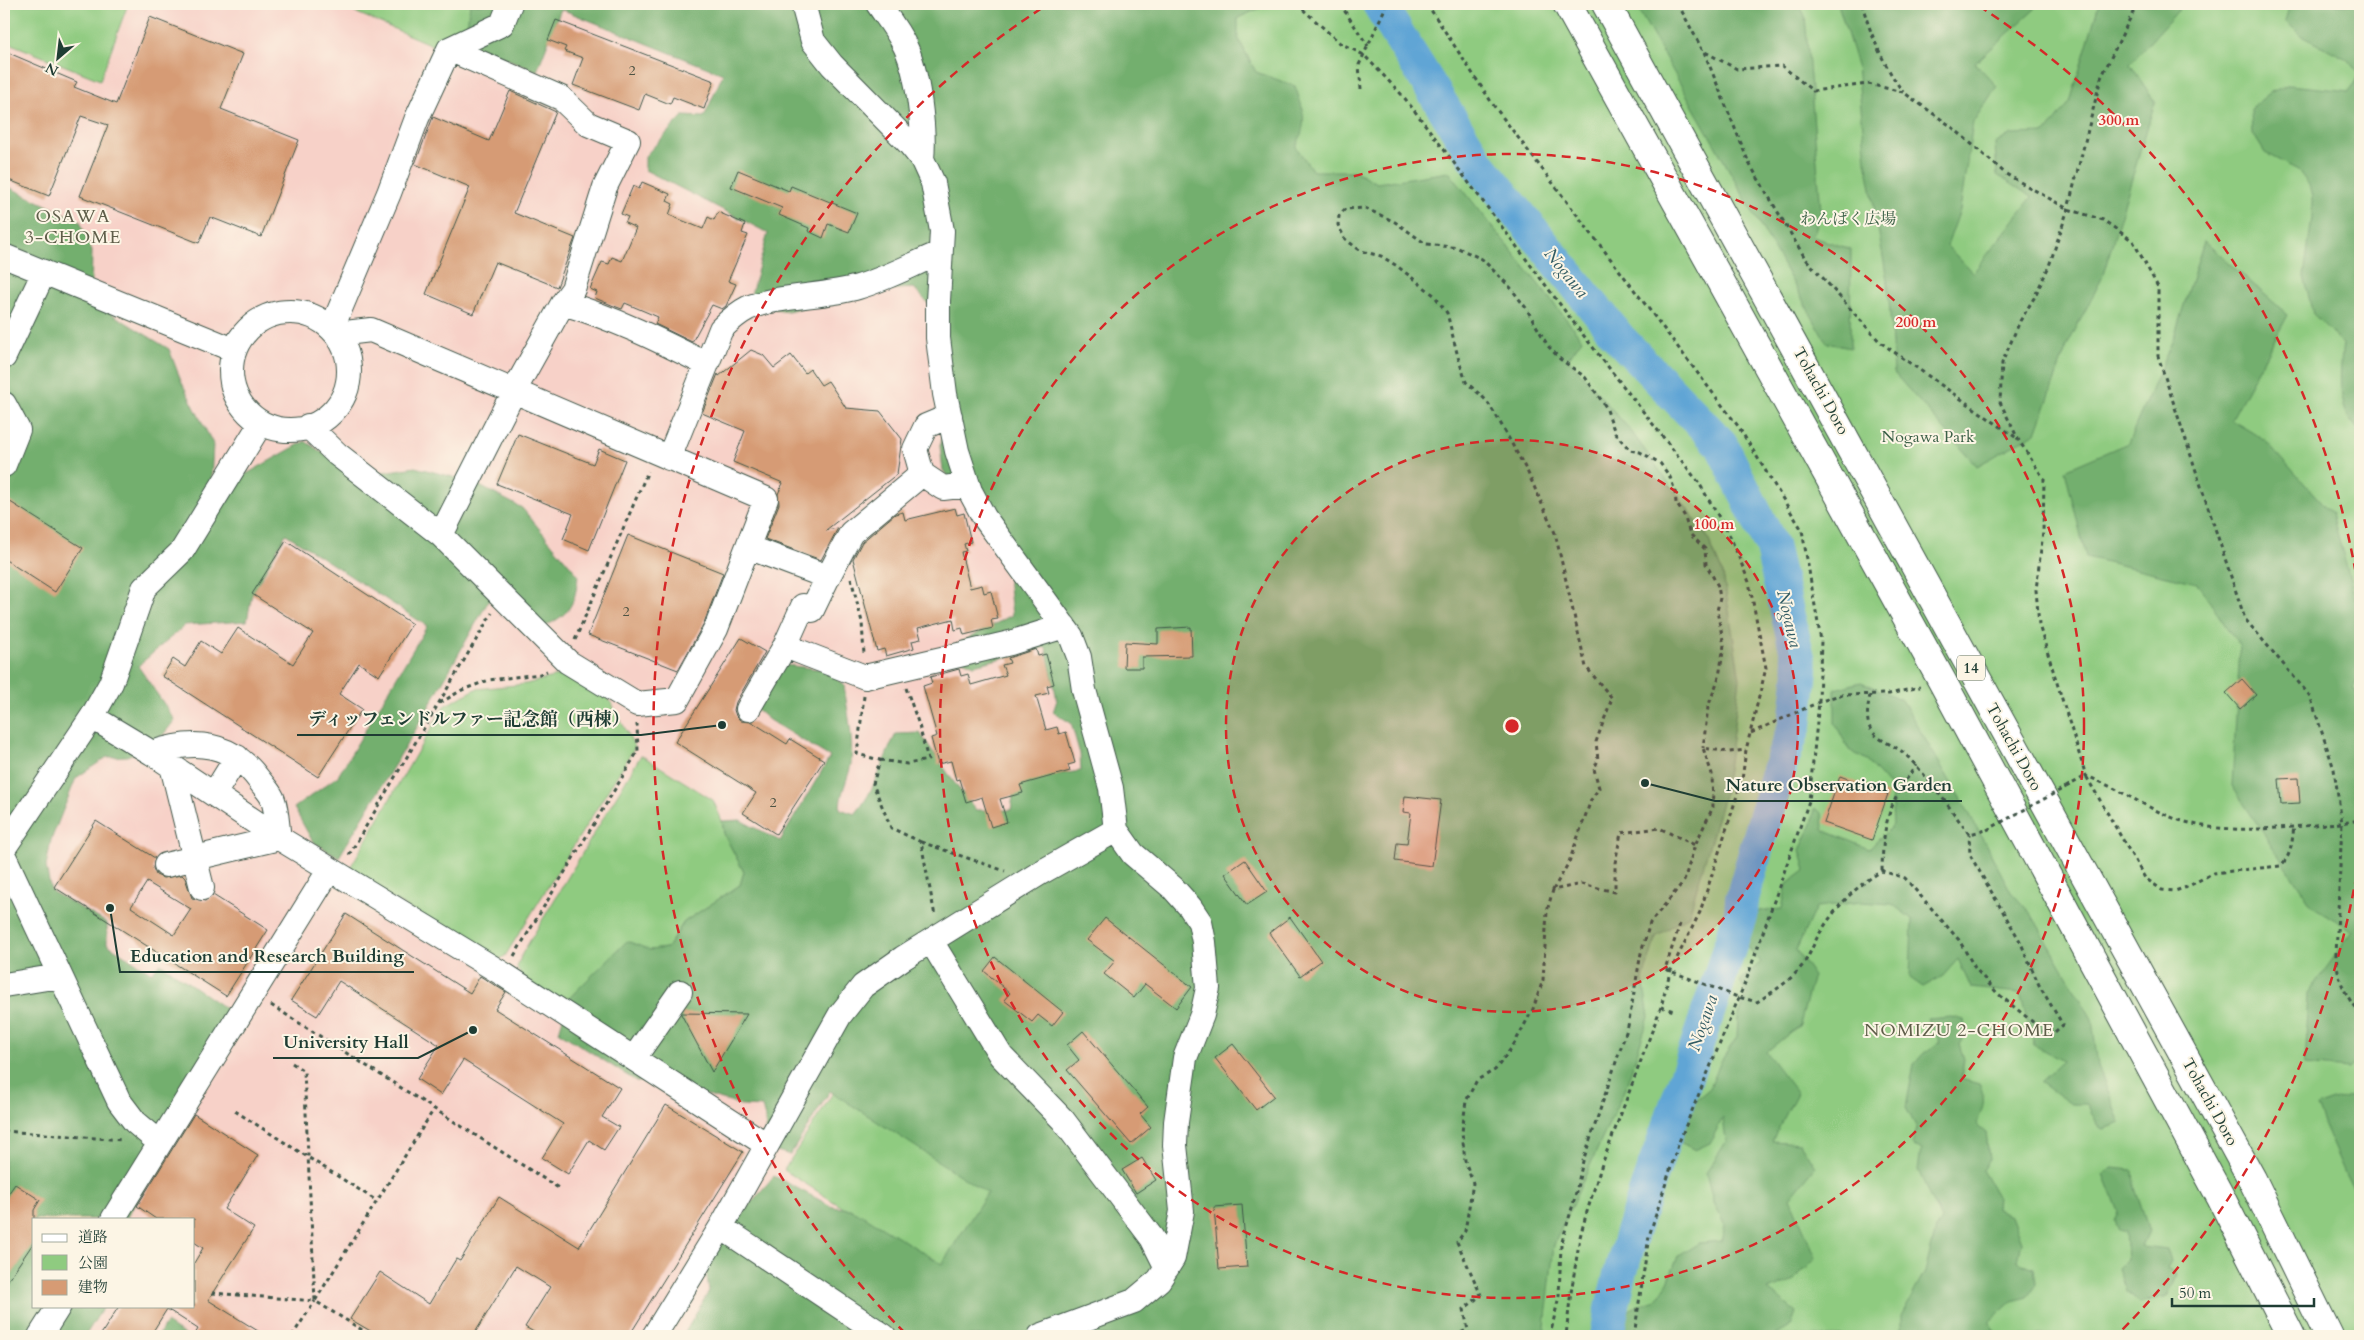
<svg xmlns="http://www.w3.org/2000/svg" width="2364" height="1340" viewBox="0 0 2364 1340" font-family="Cardo,'Noto Serif JP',serif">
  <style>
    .built { fill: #f7d1c8; fill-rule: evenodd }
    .green { fill: #8fcb80; stroke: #57845a }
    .forest { fill: #73af6e; stroke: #497651 }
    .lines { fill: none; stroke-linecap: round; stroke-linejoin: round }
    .river { stroke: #60a5d5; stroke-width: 34 }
    .building { fill: #d69b74; fill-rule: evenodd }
    .minor-casing { stroke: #3f5548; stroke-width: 26 }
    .major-casing { stroke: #3f5548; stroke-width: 30 }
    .path { stroke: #3f5548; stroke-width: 3; stroke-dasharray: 4 4; stroke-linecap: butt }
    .minor { stroke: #fff; stroke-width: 24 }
    .major { stroke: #fff; stroke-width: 28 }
    .path-bridge { stroke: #3f5548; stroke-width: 3; stroke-dasharray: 4 4; stroke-linecap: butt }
    .ring { fill: none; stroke: #d62828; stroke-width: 2.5; stroke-dasharray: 9 6 }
    .labels { text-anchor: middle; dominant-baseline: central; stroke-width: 4; stroke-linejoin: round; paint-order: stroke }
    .number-label { font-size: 14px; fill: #4d5444 }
    .shield { fill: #fcf5e5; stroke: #617469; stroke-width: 1 }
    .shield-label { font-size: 15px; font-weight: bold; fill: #1f3d34 }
    .park-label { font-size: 16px; fill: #3b6047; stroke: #fcf5e5 }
    .street-label { font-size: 16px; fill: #1f3d34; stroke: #fcf5e5 }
    .neighbourhood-label { font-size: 18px; letter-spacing: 1px; fill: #5f5e4a; stroke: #fcf5e5 }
    .water-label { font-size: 18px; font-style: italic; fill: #325c64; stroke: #fcf5e5 }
    .centre { fill: #d62828; stroke: #fcf5e5; stroke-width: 2.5 }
    .ring-label { font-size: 15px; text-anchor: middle; font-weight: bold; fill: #d62828; stroke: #fcf5e5; stroke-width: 4; stroke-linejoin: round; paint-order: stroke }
    .leader { fill: none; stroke: #1f3d34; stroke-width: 2 }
    .callout-dot { fill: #1f3d34; stroke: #fcf5e5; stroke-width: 2 }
    .callout-label { font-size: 18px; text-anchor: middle; font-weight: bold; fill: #1f3d34; stroke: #fcf5e5; stroke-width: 4; stroke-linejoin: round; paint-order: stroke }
  </style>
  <rect width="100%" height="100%" fill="#fcf5e5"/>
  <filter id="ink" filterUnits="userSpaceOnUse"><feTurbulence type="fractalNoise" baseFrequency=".02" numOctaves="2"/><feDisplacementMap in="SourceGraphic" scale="10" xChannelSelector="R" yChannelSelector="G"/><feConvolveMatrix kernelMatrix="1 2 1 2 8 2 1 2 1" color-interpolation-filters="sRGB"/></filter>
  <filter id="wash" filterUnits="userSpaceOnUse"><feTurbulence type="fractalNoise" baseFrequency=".0096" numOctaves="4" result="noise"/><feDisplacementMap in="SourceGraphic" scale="20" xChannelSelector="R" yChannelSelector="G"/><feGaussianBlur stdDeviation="1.12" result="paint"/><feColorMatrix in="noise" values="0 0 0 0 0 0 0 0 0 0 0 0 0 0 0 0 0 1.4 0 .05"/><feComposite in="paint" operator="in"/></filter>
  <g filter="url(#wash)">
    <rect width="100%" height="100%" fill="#f2dbbb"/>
    <path class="built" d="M4,4H1114L1334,1336H4ZM34,1219H194V1306H34Z"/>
    <path class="green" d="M4,4H128L100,80L4,41Z
      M336,4H476L455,55Z
      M1186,4H2360V1336H1387Z
      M569,673L587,676L612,704L635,747L505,956L498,960L347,873L444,706L476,689L526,684Z
      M641,755L713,800L722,821L724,834L744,872L740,885L684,922L667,948L650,950L566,1008L522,978L517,967L522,954Z
      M836,1088L999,1192L947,1274L784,1170Z"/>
    <path class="forest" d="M470,4H1269L1238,18V38L1256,72L1295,86C1304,112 1308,121 1296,147L1313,171H1355L1377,183L1449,172L1582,339L1568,359L1631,431L1707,536L1723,574L1740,679L1725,792L1689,915L1656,937L1643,980L1649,1017L1626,1086L1554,1245L1544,1336H683L709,1291L704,1257L774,1176L833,1207L850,1209L864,1216L942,1264L987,1193L830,1091L790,1155L777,1151L767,1143L765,1118L762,1107L744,1106L708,1096L683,1086L636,1081L559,1032L569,998L627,941L650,950L667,948L684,922L740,885L744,872L724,834L722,821L740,820L780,841L830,757L769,720L755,708L785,665L827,670L844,685C847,710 854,738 851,764C848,780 840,793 840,809L855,814C875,792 882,760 896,734L920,733L956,785L976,810H1011L1014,789L1023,779L1081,771L1080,754L1071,723L1053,712L1057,700L1046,647L974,665L961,659V642L1012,615L1007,568L943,470L940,446L949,404L933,309L914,288L879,290L788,311L775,309L750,298L768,233L645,170V156L683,116L704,117L723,74L561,9L537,71L465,42Z
      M1635,4H1799L1805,16L1821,211L1813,237L1851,249L1850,348L1827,343Z
      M1838,4H2036L2035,9L1975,63L1997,86L1973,122L1960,210L1947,246L1973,273L2032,197L1997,175L1995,144L2011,134L2046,133L2070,102L2099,4H2184L2130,64L2155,102L2102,278L2067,346L2036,433L1977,466L1894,373L1888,285L1866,161L1857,65Z
      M2290,4H2360V430C2356,426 2349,421 2347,415C2338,392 2340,368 2343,344L2313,314L2304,276L2312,218V196L2309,185L2298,170L2265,153L2252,132L2251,108L2271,92L2288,85L2350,91L2359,74L2347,59L2302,36L2285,21Z
      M4,185L80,221L92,251L91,301L169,349L181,381L213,444L211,482L239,478L305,441L357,476L415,467L472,482L522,508L578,575C575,617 560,618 527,635L489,600L419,724L339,857L313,842L294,808L338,776L427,626L286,534L252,594L247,621L185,625L138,666L175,720L163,735L144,749L127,756L107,757L76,778L51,840L46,867L51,891L107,923V944L152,973L160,963L245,1022L127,1217L129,1219H34V1306H104L85,1336H4Z
      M2204,241L2288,315L2231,420L2265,440L2332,514L2355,598L2360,608V675L2353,688L2360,698V1059L2349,1069L2304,1065L2308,993L2353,931L2312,906L2232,786L2240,647L2197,583L2086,557L2065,470L2128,443L2174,337Z
      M1861,682L1902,700L1969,813L2011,892L2032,915L2092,1019L2098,1066L2121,1123L2103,1129L2099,1127L2087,1104H2071L2040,1082L2063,1061L2034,1045L2020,993L1971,988L1958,959L1943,976L1923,987L1910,978L1912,919L1892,904L1861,902L1816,907L1796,950L1813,975L1800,1025L1766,1052L1797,1093L1772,1141L1800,1143L1815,1167L1790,1198L1816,1258L1794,1280L1768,1290L1796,1312L1791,1326L1774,1336H1621C1620,1307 1632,1308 1656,1300L1668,1282L1678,1256L1699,1243L1721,1241L1725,1226L1713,1201L1706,1173L1726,1142L1723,1117L1710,1143L1695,1150L1676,1140L1683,1111L1710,1088L1721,1061L1737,1037L1738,1017L1748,995L1740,981L1761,962L1747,946L1748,923L1759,911L1782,909L1787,884L1806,870L1800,850L1812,824L1815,808L1822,813L1823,830L1869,849L1893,825L1891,788L1865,759L1849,750L1835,723V689Z
      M1952,1017L1964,1020L1966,1035L1959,1044L1964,1059L1961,1079L1979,1084C1987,1098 1983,1110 1976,1124L1986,1132L1989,1160L1982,1170L1997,1196L1996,1209L2011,1215L2021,1242L2017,1261L2034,1268L2036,1284L2028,1297L2012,1301L1989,1322L1998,1336H1901V1316L1925,1272L1936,1229L1941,1220L1918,1170L1921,1150L1912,1145L1917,1128L1906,1108L1914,1064L1924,1053L1940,1042L1928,1019Z
      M2354,1094L2360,1095V1196L2347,1178L2316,1107Z
      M2112,1168L2133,1170L2134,1185L2149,1231L2142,1246L2167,1249L2171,1262L2167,1269L2177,1275L2168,1296L2140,1303L2126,1292L2118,1268L2127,1259L2125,1233L2119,1231L2115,1220L2119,1212L2104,1174Z
      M166,1323L186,1336H158Z"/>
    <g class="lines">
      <path class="river" d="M1379,4L1480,166L1619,338L1721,444L1771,545L1801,670L1795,725L1779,769L1742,899L1741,913C1720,975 1700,1038 1678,1100C1651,1178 1620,1254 1607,1336"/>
    </g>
    <g id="blocks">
      <path class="building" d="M150,17L243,54L221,109L299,140L261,237L210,217L199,243L80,196L108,125L81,116L49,196L4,178V51L77,82L74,87L116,104Z
        M556,20L714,81L704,109L673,97L670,104L645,94L639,110L573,85L583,58L564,51L566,47L548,40Z
        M510,91L556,112L514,213L575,238L557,287L495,262L473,314L426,294L470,187L415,164L433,117L489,141Z
        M738,170L789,191L791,186L857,213L849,232L828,224L823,238L808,231L809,228L779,215L782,208L731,187Z
        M642,182L670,194L667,201L673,204L669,215L703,229L708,217L714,220L718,212L745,224L742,233L748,235L728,281L736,284L726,306L722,309L712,305L692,342L655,324L658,317L625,303L622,309L614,306L595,298L597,292L590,289L602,262L609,264L612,257L622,261L636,228L625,223L628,217L621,214L633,186L639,189Z
        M751,350L763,355L774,368L791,355L805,373L810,369L821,385L828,381L846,408L880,411L902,439L897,474L826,530L838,528L821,560L765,539L779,504L778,494L783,483L733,462L745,431L702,413L718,374L719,376Z
        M518,434L593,464L599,449L625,460L589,550L563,539L573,514L497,484Z
        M4,498L83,548L55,592L4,559Z
        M955,508L957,515L964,513L971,542L964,544L966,551L961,552L970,588L982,585L984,593L991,591L998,619L991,620L993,628L964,635L962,628L955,630L953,619L918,628L921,639L912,641L914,648L886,656L884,649L877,651L853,559L862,542L895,514L903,512L905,520Z
        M628,535L723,573L704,623L678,670L588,635Z
        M286,541L412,624L379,676L359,663L339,694L362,709L318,777L162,676L173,659L185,667L201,641L221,654L238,628L293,664L313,633L252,594Z
        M1191,627L1192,656L1142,657V668H1124L1125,642L1158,644V629Z
        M741,638L765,652L736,702L734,710L736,716L741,721L752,722L787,744L790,739L824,760L776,834L743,813L756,793L675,742Z
        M1036,649L1038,656L1046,654L1054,684L1047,686L1049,693L1036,696L1046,730L1057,727L1059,734L1066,732L1075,763L1068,765L1070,771L1020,785L1023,793L1000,799L1007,822L991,827L982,797L966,802L959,779L956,780L951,761L938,764L931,738L937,736L923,686L932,683L930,677L959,669L961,676L968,674L971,685L1006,675L1002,665L1010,663L1008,658Z
        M2242,679L2256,695L2240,709L2226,693Z
        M1840,776L1888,794L1872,840L1824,823Z
        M2298,778L2300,803L2281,804L2279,779Z
        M1405,796L1441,800L1432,866L1395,861L1397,843L1407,844L1411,813L1403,812Z
        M96,821L155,858L153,868L156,875L163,878L182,875L185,878L192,898L205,901L213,895L268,930L226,996L54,887ZM147,882L191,909L174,935L131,907Z
        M1245,860L1267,892L1247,905L1225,874Z
        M346,914L470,993L480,976L496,986L506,992L495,1009L620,1088L602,1117L619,1127L604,1150L589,1140L568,1174L542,1158L563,1124L463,1060L441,1095L417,1079L439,1045L339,981L317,1016L291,1000Z
        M1290,917L1321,961L1300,976L1269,933Z
        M1105,918L1192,987L1176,1008L1145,984L1134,998L1104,974L1115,961L1087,940Z
        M995,957L1063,1012L1052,1026L1038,1015L1032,1022L1004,1000L1010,993L984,971Z
        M682,1013L747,1014L712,1072L681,1014Z
        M1083,1031L1148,1107L1140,1114L1151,1127L1131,1144L1067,1070L1079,1060L1067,1045Z
        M1233,1044L1274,1096L1256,1110L1215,1058Z
        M666,1105L743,1152L629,1336H541L525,1327L550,1287L516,1266L473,1336H379L350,1319L380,1272L429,1304L456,1259L460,1261L499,1197L579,1247Z
        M194,1114L258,1155L224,1209L254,1228L208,1300L266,1336H194L198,1329L167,1309L150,1336H100L119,1306H194V1263L203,1248L194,1242V1219H156L137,1206Z
        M1142,1158L1156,1180L1136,1193L1122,1170Z
        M15,1184L40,1200L34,1210V1242L4,1286V1200Z
        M1242,1205L1247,1267L1219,1269L1214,1207Z"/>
    </g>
  </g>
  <g filter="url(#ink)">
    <use href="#blocks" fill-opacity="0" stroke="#3f5548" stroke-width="1"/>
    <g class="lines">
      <g class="minor-casing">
        <path id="minor" d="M803,4L813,41L832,65L909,143L922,159L933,183L942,231L938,301V338L945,394L957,451L970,491L984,517L1071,636L1079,657L1084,690L1111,788L1116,830L1133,854L1173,888L1190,907L1200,922L1204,942L1208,988L1202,1015L1185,1058L1176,1122L1175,1145L1182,1211L1173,1258L1159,1280L1134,1301L1040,1336
          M878,4C887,17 898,31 905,46C918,72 925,130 922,159
          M4,256L234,350
          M563,303C616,319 657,339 706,364
          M231 371a59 59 0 1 1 118 0a59 59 0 1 1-118 0Z
          M332,328L389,193L417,118L449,49L502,24L510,4
          M4,357L44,272
          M4,404L18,430L4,465
          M950,416L926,426L915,449L922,474L943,488L968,485
          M308,426L337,454L441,535L568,662L637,704L677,700L716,629L766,499L371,330L337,334
          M669,458L721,329C729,321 738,313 748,308C777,295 825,297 858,287C886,279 913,264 940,253
          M441,535L514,391L563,303L573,289L605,187L628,141L588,124L561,98L449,49
          M748,547L828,577L851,533L922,474
          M785,646L803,606L812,610L828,577
          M748,709L785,646L865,677L1010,643L1064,626
          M92,717L152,753L279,838L503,974L767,1145
          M152,753C195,738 232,742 260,781C264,787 271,793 273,800C277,811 277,826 279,838L166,865
          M172,766L202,888
          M214,794L237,757
          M4,848L92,717L111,683L144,588L182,551L261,423
          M4,856L119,1101L135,1122L160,1143
          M931,941L1001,1056L1063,1120L1152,1238L1167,1268
          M4,985L59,976
          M634,1058L680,992
          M113,1219L330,869
          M721,1227L884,1336
          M40,1336L59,1306
          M654,1336L721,1227L840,1015L863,986L903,958L1040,873L1116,830"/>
      </g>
      <g class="major-casing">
        <path id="major" d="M1567,4L1942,681L2220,1196L2291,1336
          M1606,4L2252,1179L2329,1336"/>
      </g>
      <path class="path" d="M1297,4L1340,43L1364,55L1403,96L1427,127L1577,327L1699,483L1730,536L1749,582L1766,668L1746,750L1742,780L1700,912L1670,972L1661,1007L1601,1167L1586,1215L1580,1237L1570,1299L1566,1336
        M1340,4L1368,46
        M1427,4L1494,106L1738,426L1802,530L1821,641L1819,702L1809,801L1747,978L1679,1142L1649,1236L1634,1336
        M1678,4L1703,51L1737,69L1782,66L1813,91L1868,84L1903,92L1952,127L2006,174L2068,209L2103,220L2133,241L2158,287V356L2245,619L2310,696L2334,769L2342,823L2336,955C2338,983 2345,993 2360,1015
        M1862,4C1871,36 1883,64 1903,92
        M2137,4L2101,78L2068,209L2049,266L2034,298L2020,321L2002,363L2000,402L2018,439L2044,479L2043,532L2036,590L2039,625L2086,776C2119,788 2147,809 2179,820C2231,837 2289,826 2342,823L2360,820
        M1704,52L1749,163L1805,258L1880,342L2018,439
        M1361,89L1359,65L1387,4
        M851,578L862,622L864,655
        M575,640L648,471
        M1870,695C1868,706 1865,720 1871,730C1879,742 1896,745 1906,755C1929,778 1949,807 1969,834L1987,830
        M864,696L857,754L880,760L873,784L891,828L921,842L935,916
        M440,703L462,690L489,680L540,674L547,671
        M1751,733L1819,702L1839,695L1889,694L1920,687
        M880,760L907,764L928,760L919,725L906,688
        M2066,787L2086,776L2145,878L2162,890L2175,891L2187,887L2213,873L2280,866C2292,856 2292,841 2294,826
        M2357,821L2360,825
        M921,842L1005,871
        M349,855L492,613
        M1882,871C1883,822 1888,806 1916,765
        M1553,890L1569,862L1591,800L1599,788L1594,769L1598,760L1596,742L1612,698L1586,667L1555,533L1528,473L1497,417L1486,400L1466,382L1458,357L1447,313L1434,295L1397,266L1381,256L1361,251L1345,239L1338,225L1339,216L1345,209L1365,208L1395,222L1426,244L1458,248L1482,259L1510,287L1526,308L1548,346L1560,359L1585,377L1606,407L1615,433L1630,450L1640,452L1660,463L1670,477L1675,491L1676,503L1684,515L1690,534L1705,549L1706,564L1718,586L1720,598L1717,611L1724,645L1719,677L1708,707L1703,748
        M1680,924L1665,969L1735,996L1757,1002C1774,991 1789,982 1802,966C1809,957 1813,945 1818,936C1835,908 1854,887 1882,871L1905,878L1959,940L1975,968L1997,993L2050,1036L2063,1025L2039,985L2020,941L1970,855L1969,834
        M514,956L638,751L637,724
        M271,1005L560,1189
        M1661,1007L1674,1011
        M292,1063L304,1071L315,1301L372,1336
        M235,1111L377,1201
        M4,1131L123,1140
        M212,1293L315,1301L434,1109
        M292,1336L315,1301
        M1454,1336L1467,1330
        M1469,1336L1464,1309L1481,1295L1457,1242L1465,1231L1473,1183L1465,1161L1462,1132L1466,1101L1477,1080L1495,1070L1513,1046L1533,1009L1543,980L1547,911L1553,890L1581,884L1615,892V863L1621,833L1659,828L1695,845
        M1550,1336L1559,1296L1561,1245L1574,1201L1583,1161L1628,1026L1641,953L1650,923L1684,881L1695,845L1713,807L1712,774L1703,748L1729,752L1746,750"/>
      <use href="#minor" class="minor"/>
      <use href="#major" class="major"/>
      <path class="path-bridge" d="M1987,830L2066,787"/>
    </g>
  </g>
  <circle cx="1512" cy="726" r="286" fill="#d62828" fill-opacity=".12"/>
  <g class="ring">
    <circle cx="1512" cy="726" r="286"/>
    <circle cx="1512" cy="726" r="572"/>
    <path d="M2359 860A858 858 0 0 1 2119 1333M905 1333A858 858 0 0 1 1045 6M1979 6A858 858 0 0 1 2359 592"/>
  </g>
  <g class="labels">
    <g class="number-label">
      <text x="632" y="70">2</text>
      <text x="626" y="611">2</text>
      <text x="773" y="802">2</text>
    </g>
    <rect class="shield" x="1957" y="655.5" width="28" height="25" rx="4"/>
    <g class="shield-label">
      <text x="1971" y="668">14</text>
    </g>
    <g class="park-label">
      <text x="1848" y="219">わんぱく広場</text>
      <text x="1928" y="437">Nogawa Park</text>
    </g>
    <g class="street-label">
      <text transform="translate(1821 391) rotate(61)">Tohachi Doro</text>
      <text transform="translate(2014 747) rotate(61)">Tohachi Doro</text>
      <text transform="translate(2210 1102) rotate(61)">Tohachi Doro</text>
    </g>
    <g class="neighbourhood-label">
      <text x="73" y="216">OSAWA<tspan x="73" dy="21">3-CHOME</tspan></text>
      <text x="1959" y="1030">NOMIZU 2-CHOME</text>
    </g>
    <g class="water-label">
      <text transform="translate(1566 273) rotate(51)">Nogawa</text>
      <text transform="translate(1789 619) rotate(77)">Nogawa</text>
      <text transform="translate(1703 1023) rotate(-71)">Nogawa</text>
    </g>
  </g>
  <circle cx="1512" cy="726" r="8" class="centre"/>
  <g class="ring-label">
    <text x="2119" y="125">300 m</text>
    <text x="1916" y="327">200 m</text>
    <text x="1714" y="529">100 m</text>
  </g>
  <path class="leader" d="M722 725L641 735H297M1645 783L1715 801H1962M110 908L120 972H414M473 1030L418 1058H273"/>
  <g class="callout-dot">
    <circle cx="722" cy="725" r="5"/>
    <circle cx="1645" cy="783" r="5"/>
    <circle cx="110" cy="908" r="5"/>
    <circle cx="473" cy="1030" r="5"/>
  </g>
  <g class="callout-label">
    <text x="469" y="725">ディッフェンドルファー記念館（西棟）</text>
    <text x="1839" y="791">Nature Observation Garden</text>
    <text x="267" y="962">Education and Research Building</text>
    <text x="346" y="1048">University Hall</text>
  </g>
  <rect width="2364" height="1340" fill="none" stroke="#fcf5e5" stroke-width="20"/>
  <rect x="32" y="1218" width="162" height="90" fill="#fcf5e5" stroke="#a4ab9e"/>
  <rect x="42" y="1234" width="25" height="8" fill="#ffffff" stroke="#a4ab9e"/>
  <text x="78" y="1242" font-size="15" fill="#1f3d34">道路</text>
  <rect x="42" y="1255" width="25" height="15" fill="#8fcb80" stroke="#a4ab9e"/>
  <text x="78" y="1268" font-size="15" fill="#1f3d34">公園</text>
  <rect x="42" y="1280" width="25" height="15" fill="#d69b74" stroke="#a4ab9e"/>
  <text x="78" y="1292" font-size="15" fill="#1f3d34">建物</text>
  <g transform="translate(58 58) rotate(208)" stroke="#fcf5e5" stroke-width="4" paint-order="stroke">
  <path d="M0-4L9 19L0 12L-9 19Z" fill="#1f3d34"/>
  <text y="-8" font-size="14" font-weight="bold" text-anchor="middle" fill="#1f3d34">N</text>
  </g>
  <path d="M2172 1298v8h142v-8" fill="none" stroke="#1f3d34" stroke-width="2.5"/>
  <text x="2179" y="1298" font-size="15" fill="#1f3d34" stroke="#fcf5e5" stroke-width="4" paint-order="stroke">50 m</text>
</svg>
